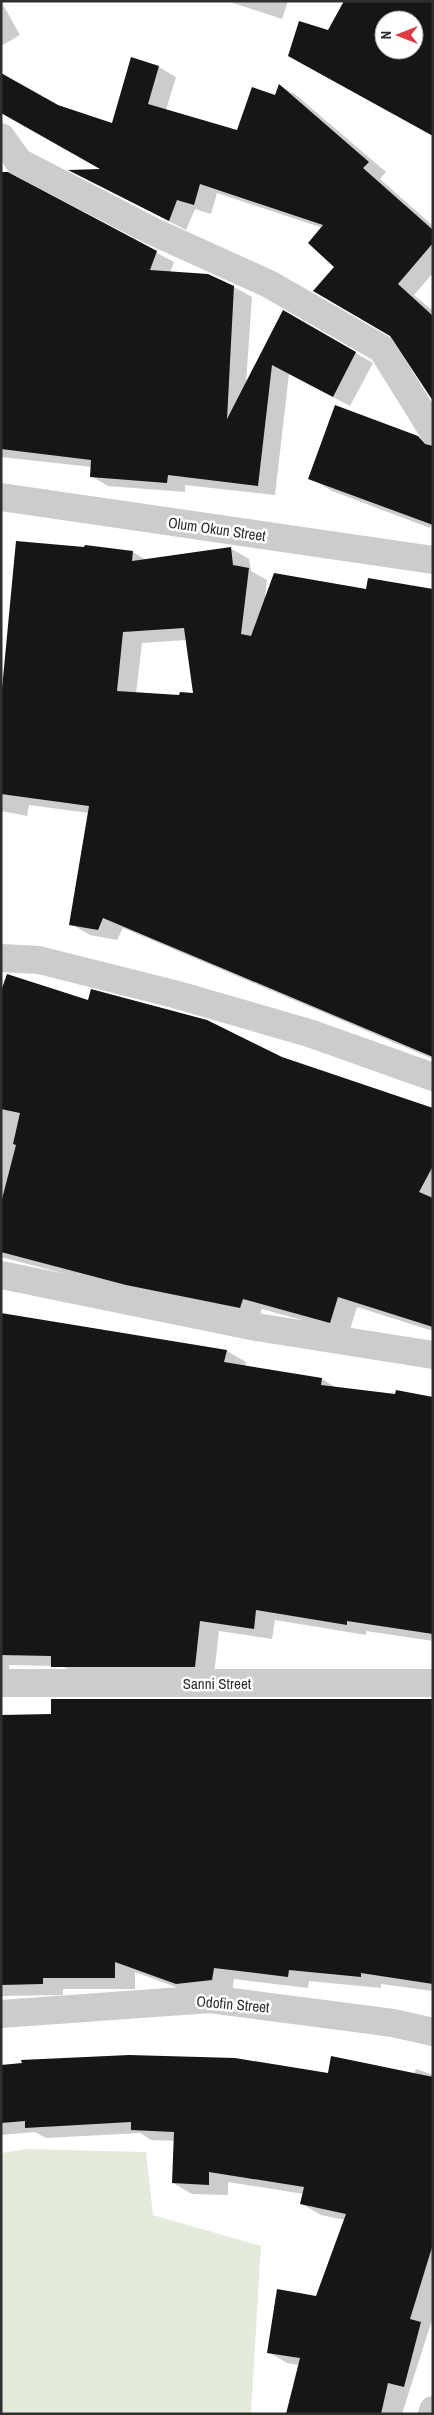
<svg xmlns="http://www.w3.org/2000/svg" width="434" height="2415" viewBox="0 0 434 2415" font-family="'Archivo Narrow',sans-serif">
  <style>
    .green { fill: #e4ebdd }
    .shadow { fill: #0003; fill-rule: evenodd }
    .building { fill: #161616; fill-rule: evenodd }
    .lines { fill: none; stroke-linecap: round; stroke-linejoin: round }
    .minor { stroke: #ccc; stroke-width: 28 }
    .labels { text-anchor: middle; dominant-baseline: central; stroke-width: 5; stroke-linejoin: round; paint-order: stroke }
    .street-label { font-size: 15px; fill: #2f2f2f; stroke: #fff }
  </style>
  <rect width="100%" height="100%" fill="#fff"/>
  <path class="green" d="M27,2149L146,2152L153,2215L261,2246L251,2414H1V2153Z"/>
  <path class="shadow" d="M1,1L20,35L1,46Z
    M227,1H288L282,19Z
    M159,67L176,77L166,110L238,132L276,97L280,86L296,95L386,172L380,179L433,226V273L414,295L433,311V399L396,339L336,267L323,228L217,193L211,214L195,209L186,230L87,179L104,170L58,106L113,124Z
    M1,174H7L174,262L170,273L234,287L252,297L246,383L284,312L373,363L350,406L289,374L275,495L185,485V492L108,486L91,476L92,467L1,457Z
    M417,437L433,446V519L430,528L332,491L310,478Z
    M230,548L249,559L251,571L267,580L265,597L367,591H433V1059L123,928L117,940L90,935L71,924L89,813L29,805L27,816L1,811V710L133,552L146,560ZM187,640L195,694L181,697L136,694L142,643Z
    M1,995L89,1001L281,1058L433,1110V1331L357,1307L349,1333L262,1309L259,1318L146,1295L1,1257Z
    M1,1314L227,1351L246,1362L245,1367L322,1379L337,1388L433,1398V1641L366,1631V1635L275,1620L272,1639L219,1631L214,1675L71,1671L62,1666L9,1665V1669H1Z
    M433,1700V1991L381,1984V1988L309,1981L308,1988L234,1979L232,1992L198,1995L135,1972V1989H63V1995L1,1996V1717Z
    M1,2066L329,2074H414L416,2069L433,2075V2317L402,2414H287L299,2365L287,2363L268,2352L317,2297L345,2220L321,2215L302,2204L304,2194L228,2182V2195L192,2194L173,2183L175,2141L151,2140L140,2133L46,2138L35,2132L1,2135Z"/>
  <path class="building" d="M344,1H433V136L288,56L299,21L328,30ZM384,20H414V50H384Z
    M131,57L159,66L148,104L237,130L252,87L275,95L279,84L369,162L363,168L433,230V243L398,284L433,316V401L390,336L313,291L334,267L308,243L323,225L200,184L194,205L177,200L169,221L68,170L100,169L1,113V73L58,105L112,123Z
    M1,172H8L157,251L150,270L208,274L234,286L227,419L283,310L356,352L333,397L272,365L258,486L168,475L167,483L90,477L91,460L1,449Z
    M335,405L418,436L425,444L433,446V525L308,479Z
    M16,541L84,547L85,545L133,551L132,561L231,547L233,565L249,568L241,634L251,636L274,573L366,589L368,578L433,589V1057L103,918L98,930L69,925L89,806L1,794V699ZM184,628L193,693L180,692L179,695L117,691L123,632Z
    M7,974L88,1000L91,989L207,1020L282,1057L433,1108V1166L419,1192L433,1198V1327L338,1297L330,1323L243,1299L240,1308L126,1285L1,1252V1203L16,1145L13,1144L20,1113L1,1109V991Z
    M1,1313L227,1350L224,1362L322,1378L321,1385L395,1394L396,1390L433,1397V1634L347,1621V1625L256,1610L254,1629L200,1621L195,1667H51V1656L1,1655Z
    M51,1699H433V1984L361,1973V1977L289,1970L288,1977L214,1968L212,1980L176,1984L115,1962V1978H43V1984L1,1985V1715L51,1714Z
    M129,2055L235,2058L328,2073L331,2056L433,2077V2244L410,2319L421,2322L404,2387L388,2383L381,2414H286L300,2358L267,2353L277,2289L316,2296L346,2214L300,2204L304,2187L209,2172V2185L172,2183L174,2132L131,2130V2122L25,2128V2121L1,2123V2065L22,2063L21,2060Z"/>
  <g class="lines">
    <path class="minor" d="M1,137L19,162L152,231L269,284L382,349L433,431
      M1,497L433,560
      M1,958L39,960L174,994L309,1033L433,1077
      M1,1275L256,1327L433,1355
      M1,1683H433
      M1,2014L210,1999L393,2023L433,2032
      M432,2414L433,2410"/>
  </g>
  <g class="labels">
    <g class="street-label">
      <text transform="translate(217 529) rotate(8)">Olum Okun Street</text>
      <text x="217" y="1683">Sanni Street</text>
      <text transform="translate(233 2004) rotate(5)">Odofin Street</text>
    </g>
  </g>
  <rect width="434" height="2415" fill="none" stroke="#2f2f2f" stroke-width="5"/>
  <g transform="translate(399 35) rotate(270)"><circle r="24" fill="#ffffff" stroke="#acacac"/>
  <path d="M0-4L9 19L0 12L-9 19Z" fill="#dd3a40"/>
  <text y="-8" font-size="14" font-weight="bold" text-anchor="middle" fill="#2f2f2f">N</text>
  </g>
</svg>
